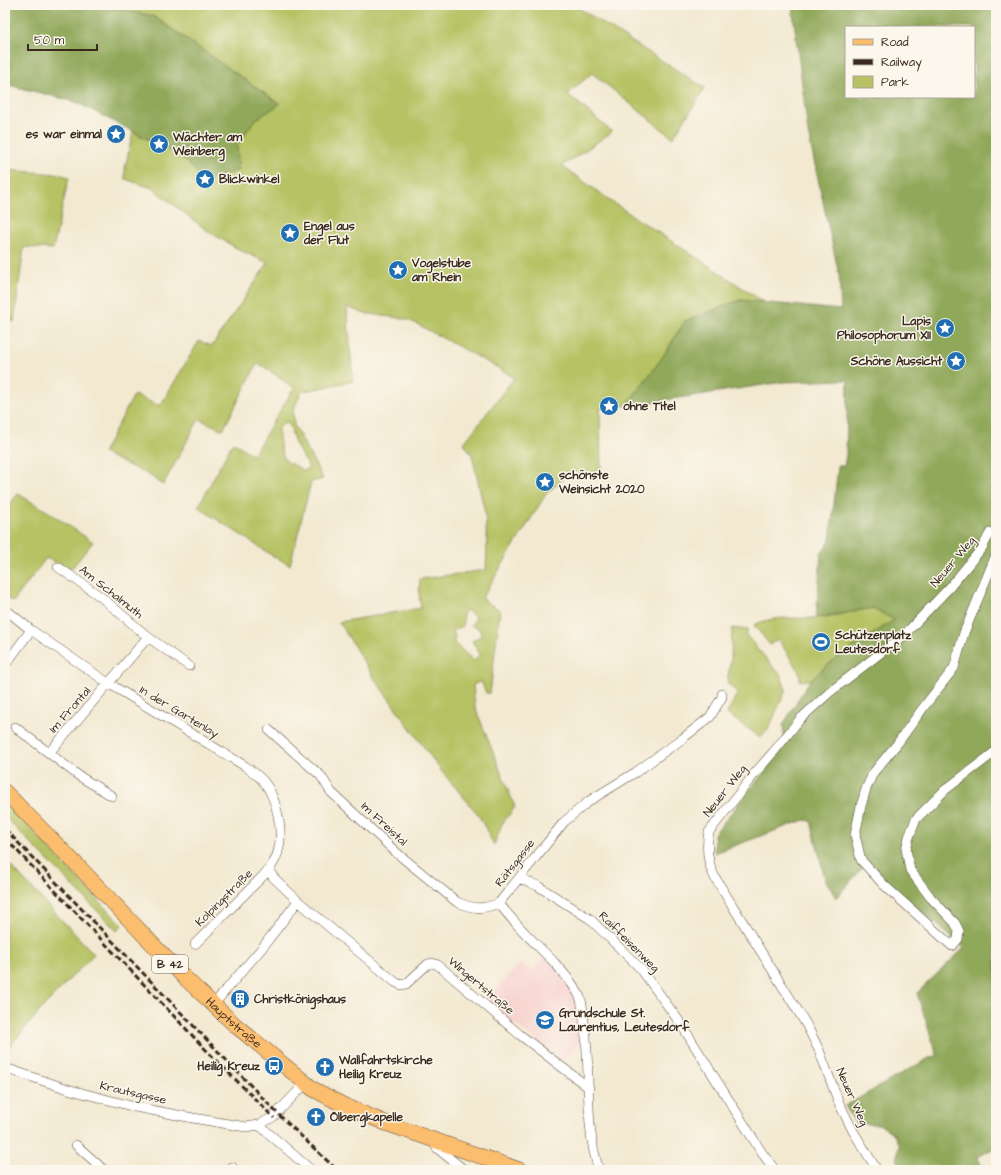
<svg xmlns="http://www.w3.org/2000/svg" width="1001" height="1175" viewBox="0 0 1001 1175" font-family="'Architects Daughter',sans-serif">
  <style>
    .built { fill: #f7d0cd }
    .green { fill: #b6c264; stroke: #787641; fill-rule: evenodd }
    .forest { fill: #90a85a; stroke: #66693c; fill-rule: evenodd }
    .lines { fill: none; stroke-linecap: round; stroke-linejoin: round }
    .street-casing { stroke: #574739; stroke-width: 10 }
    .primary-casing { stroke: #574739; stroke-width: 16 }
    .street { stroke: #fff; stroke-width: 9 }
    .primary { stroke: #fbbd6e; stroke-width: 15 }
    .rail { stroke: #3b2a1e; stroke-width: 3; stroke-dasharray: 6 3; stroke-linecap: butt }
    .labels { text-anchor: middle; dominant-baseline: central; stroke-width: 3; stroke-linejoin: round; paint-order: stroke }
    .shield { fill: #fbf7ec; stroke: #75685c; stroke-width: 1 }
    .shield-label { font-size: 11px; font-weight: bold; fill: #3b2a1e }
    .poi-label { font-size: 12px; font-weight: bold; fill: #3b2a1e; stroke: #fbf7ec; text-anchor: start }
    .street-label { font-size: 12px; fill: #3b2a1e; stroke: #fbf7ec }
  </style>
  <rect width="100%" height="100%" fill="#fbf7ec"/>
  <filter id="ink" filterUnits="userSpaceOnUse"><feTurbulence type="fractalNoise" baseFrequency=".025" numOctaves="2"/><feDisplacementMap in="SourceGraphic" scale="8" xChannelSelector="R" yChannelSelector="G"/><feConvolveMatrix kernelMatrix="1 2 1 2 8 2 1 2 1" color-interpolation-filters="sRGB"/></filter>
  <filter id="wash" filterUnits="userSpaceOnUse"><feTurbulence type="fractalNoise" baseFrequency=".012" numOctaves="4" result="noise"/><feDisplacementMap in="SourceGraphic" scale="16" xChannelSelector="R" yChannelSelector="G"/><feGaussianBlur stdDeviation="0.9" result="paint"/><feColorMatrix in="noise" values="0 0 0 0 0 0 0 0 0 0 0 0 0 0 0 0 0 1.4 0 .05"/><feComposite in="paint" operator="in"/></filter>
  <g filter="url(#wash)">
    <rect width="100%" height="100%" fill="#f3e9d1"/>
    <path class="built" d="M545,956L555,967L577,998L583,1038L563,1062L485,1001L520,963L532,971Z"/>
    <path class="green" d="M99,5H574L705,88L673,138L592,73L568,94L612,132L562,166L618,206L764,302L740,300L685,321L662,358L626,406L609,404L600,409L601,471L565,477L546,494L482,598L491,605L500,610L490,693H486L481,681L473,685L475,707L515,807L502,824L494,845L478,814L442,772L413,732L374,678L339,622L421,608L419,594L420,579L486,570L487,545L485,513L472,455L464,443L514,378L500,369L415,323L406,319L362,313L347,307L353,381L301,392L293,411L294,425L323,479L311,482L290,565L273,556L198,507L233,442L253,455L294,388L263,366L257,364L223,430L199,419L163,485L149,475L103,453L134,395L160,406L199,341L212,346L268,263L240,250L209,232L152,188L125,179V168L133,132L179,155L205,181L237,145L255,120L280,104L153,16ZM288,422C292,430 293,441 298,449C301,456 306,460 309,468L303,471C297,466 296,466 289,463C279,457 280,439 278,429L282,424ZM467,610L476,618L471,625L479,629L482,635L472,641L480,654L474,661L454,643L455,635L452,631L463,626V614Z
      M5,170L58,174L69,177L53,249L24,247L14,322L5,317Z
      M18,494L47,511L93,542L71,569L46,558L13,602L5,597V510Z
      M873,608L895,620L835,659L810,680L800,681V675L798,670L778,639L770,645L754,625C774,615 794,619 815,618C833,617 855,611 873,608Z
      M732,628L748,630L746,635L775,669L780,673L786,690L768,730L760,737L727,714L738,692L727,683L731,658Z
      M5,802L122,925L117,931L5,817Z
      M5,860L94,954L44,1006L5,1052Z"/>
    <path class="forest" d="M5,5H99L153,16L280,104L255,120L237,145L239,170L205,181L179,155L76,102L5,84Z
      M792,5H996V1147L978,1157L983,1170H903L896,1160L899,1146L894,1134L879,1124H856L845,1106L929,1058L937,1056L917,993L964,948L866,864L836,898L825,879L811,821L804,820L715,853L714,834L785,746L783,725L810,680L835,659L894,620L873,608L816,618L821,554L830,541L838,466H844L846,455L848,380L783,382L626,406L662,358L685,321L740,300L841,310L839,275L808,133ZM846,27H974V97H846Z"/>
  </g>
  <g filter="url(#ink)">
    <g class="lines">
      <g class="street-casing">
        <path id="street" d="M996,555L964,633L954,668L923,708L897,744L873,773L866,789L861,806L855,835L861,860L884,885L952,946L958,939L959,931L955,923L931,898L910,870L906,849L909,837L916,819L945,790L996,751
          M58,567L101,597L148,637L49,753L79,776L112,796
          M5,609L31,630L108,683L245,766C252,771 259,776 264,782C276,797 283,828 279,847C278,856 274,862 269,870L195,944
          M148,637L189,666
          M5,665L31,630
          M15,727L49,753
          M269,730L321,776L331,792L398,854L457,902C474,909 482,910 499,903
          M269,870L273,877L298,901L395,982L401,985L406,984L428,964L432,963L438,965L519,1034L589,1088
          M519,878L538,886L590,919L641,969L681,1024L762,1153L775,1170
          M499,903L564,822L589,801L636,772L682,739L710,717L722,697V694
          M499,903C514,924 533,941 551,959C561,970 572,981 579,995C583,1002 583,1013 584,1022C592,1070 583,1123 599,1170
          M213,1005L262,948L298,901
          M5,1068L71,1090L135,1107L193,1118L246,1127L259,1125L273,1117L305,1084
          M259,1125L311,1170
          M433,1140L437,1148L464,1170
          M76,1145L104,1170
          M230,1170L232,1167L235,1170
          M877,1170L853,1131L839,1103L819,1050L806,1024L714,876C707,861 706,847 709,832L755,773L776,749L800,719L830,692L905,634L950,587L982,548L990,533L994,534L996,536"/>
      </g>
      <g class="primary-casing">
        <g id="primary">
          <path id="s1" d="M5,792L79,867L184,977L235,1025L313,1089L345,1106L388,1124L520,1170"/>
        </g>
      </g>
      <use href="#street" class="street"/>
      <use href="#primary" class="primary"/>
      <path class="rail" d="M5,829L277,1113L337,1170
        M5,838L208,1052L274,1118"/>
    </g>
  </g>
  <defs>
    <g id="sight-disc" transform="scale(1)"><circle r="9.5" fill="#1f6fb2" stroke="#fbf7ec"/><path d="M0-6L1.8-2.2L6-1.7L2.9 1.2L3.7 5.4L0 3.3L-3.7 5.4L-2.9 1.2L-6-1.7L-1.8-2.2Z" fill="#fff"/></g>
    <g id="stadium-disc" transform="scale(1)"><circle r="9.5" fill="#1f6fb2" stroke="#fbf7ec"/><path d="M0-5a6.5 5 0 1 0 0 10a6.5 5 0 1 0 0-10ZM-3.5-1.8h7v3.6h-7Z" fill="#fff"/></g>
    <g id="building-disc" transform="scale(1)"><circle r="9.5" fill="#1f6fb2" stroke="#fbf7ec"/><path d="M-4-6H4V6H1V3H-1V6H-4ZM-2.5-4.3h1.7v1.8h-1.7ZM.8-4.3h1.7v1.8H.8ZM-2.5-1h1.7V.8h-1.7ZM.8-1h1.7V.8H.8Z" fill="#fff"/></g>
    <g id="school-disc" transform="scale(1)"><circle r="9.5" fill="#1f6fb2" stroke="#fbf7ec"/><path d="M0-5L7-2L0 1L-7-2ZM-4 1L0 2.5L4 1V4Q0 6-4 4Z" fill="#fff"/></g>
    <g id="bus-disc" transform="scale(1)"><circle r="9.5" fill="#1f6fb2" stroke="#fbf7ec"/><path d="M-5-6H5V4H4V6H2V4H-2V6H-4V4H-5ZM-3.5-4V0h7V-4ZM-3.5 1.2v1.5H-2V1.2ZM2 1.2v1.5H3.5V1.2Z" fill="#fff"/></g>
    <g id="church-disc" transform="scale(1)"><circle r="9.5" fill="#1f6fb2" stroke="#fbf7ec"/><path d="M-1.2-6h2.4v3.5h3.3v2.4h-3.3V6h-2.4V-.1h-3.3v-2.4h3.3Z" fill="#fff"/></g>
  </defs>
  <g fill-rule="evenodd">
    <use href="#sight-disc" x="116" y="134"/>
    <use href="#sight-disc" x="159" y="144"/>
    <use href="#sight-disc" x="205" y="179"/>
    <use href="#sight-disc" x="290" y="233"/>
    <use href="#sight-disc" x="398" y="270"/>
    <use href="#sight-disc" x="945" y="328"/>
    <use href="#sight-disc" x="956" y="361"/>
    <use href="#sight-disc" x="609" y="406"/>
    <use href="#sight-disc" x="545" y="482"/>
    <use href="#stadium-disc" x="821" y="642"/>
    <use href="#building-disc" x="240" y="999"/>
    <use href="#school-disc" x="545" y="1020"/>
    <use href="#bus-disc" x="274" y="1066"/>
    <use href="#church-disc" x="325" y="1067"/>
    <use href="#church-disc" x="316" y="1117"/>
  </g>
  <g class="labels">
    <rect class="shield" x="152" y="955" width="36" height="18" rx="3"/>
    <g class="shield-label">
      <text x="170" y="964">B 42</text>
    </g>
    <g class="poi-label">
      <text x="102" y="134" text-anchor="end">es war einmal</text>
      <text x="173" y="137">Wächter am<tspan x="173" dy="14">Weinberg</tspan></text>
      <text x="219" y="179">Blickwinkel</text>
      <text x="304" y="226">Engel aus<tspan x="304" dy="14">der Flut</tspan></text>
      <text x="412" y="263">Vogelstube<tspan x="412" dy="14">am Rhein</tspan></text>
      <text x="931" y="321" text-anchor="end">Lapis<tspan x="931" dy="14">Philosophorum XII</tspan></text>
      <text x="942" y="361" text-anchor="end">Schöne Aussicht</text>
      <text x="623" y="406">ohne Titel</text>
      <text x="559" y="475">schönste<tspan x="559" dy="14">Weinsicht 2020</tspan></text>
      <text x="835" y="635">Schützenplatz<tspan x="835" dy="14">Leutesdorf</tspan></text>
      <text x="254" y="999">Christkönigshaus</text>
      <text x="559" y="1013">Grundschule St.<tspan x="559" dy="14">Laurentius, Leutesdorf</tspan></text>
      <text x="339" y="1060">Wallfahrtskirche<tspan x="339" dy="14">Heilig Kreuz</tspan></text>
      <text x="260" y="1066" text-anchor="end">Heilig Kreuz</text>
      <text x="330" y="1117">Ölbergkapelle</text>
    </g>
    <g class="street-label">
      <text transform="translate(953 562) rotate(-50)">Neuer Weg</text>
      <text transform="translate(111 592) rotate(38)">Am Schalmuth</text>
      <text transform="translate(70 710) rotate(-49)">Im Frontal</text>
      <text transform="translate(179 712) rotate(31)">In der Gartenlay</text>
      <text transform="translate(725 791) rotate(-52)">Neuer Weg</text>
      <text transform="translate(384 824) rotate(43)">Im Freistal</text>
      <text transform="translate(515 863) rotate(-52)">Rätsgasse</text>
      <text transform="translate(224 898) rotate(-45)">Kolpingstraße</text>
      <text transform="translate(629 942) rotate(45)">Raiffeisenweg</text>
      <text transform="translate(481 986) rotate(40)">Wingertstraße</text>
      <text stroke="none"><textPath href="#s1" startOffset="325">Hauptstraße</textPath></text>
      <text transform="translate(133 1093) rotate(13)">Krautsgasse</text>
      <text transform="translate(852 1097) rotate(66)">Neuer Weg</text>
    </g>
  </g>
  <rect width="1001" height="1175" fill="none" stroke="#fbf7ec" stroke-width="20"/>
  <rect x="845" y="26" width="130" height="72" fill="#fbf7ec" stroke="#aea59a"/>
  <rect x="853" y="39" width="20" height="6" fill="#fbbd6e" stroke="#aea59a"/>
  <text x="881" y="46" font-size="12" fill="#3b2a1e">Road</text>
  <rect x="853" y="59" width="20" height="6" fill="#3b2a1e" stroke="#aea59a"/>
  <text x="881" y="66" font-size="12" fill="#3b2a1e">Railway</text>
  <rect x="853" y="76" width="20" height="12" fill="#b6c264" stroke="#aea59a"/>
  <text x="881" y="86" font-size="12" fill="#3b2a1e">Park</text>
  <path d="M28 44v6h69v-6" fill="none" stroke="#3b2a1e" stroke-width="2"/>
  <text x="34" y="44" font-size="12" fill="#3b2a1e" stroke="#fbf7ec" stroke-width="3" paint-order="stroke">50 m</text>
</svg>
